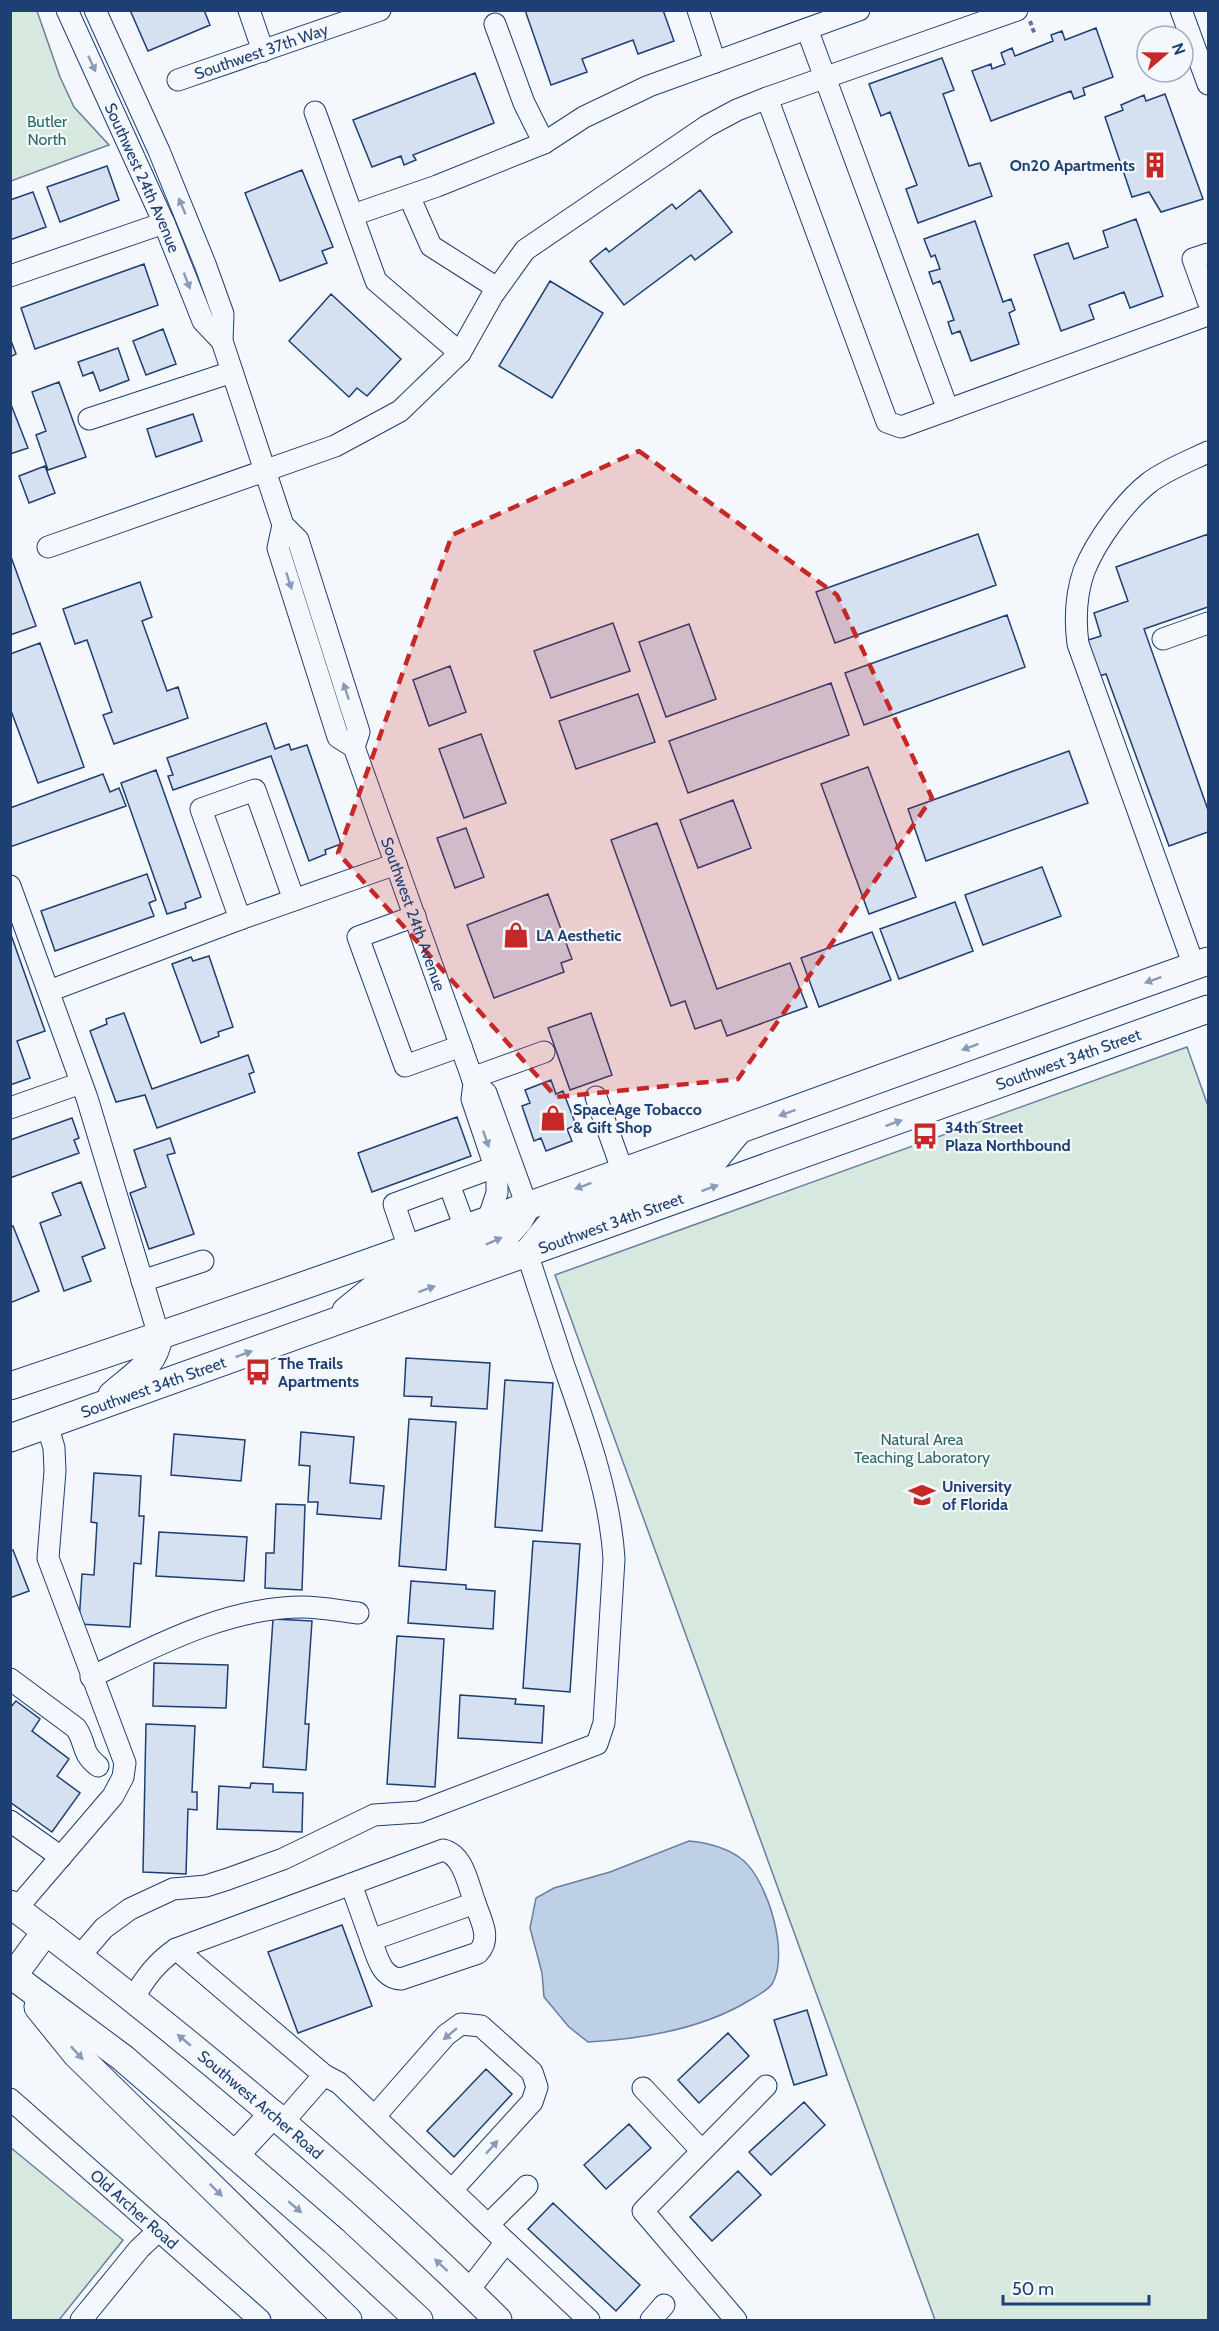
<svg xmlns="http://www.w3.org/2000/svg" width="1219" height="2331" viewBox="0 0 1219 2331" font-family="Cabin,sans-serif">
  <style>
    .green { fill: #d7e8df; stroke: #687fa3; stroke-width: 1.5 }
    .water { fill: #bed0e5; stroke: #687fa3; stroke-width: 1.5 }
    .building { fill: #d5e0f0; stroke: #1d3f73; stroke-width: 1.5 }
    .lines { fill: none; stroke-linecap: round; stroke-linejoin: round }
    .minor-casing { stroke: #1d3f73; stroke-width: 23 }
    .major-casing { stroke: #1d3f73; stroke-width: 29 }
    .path { stroke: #5e769c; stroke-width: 4; stroke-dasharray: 4.5 3; stroke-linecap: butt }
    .minor { stroke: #f4f7fb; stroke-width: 21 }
    .major { stroke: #f4f7fb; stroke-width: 27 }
    .oneway { fill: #889bb7 }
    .marked { fill: #c62828; fill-opacity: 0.2; stroke: #c62828; stroke-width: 4.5; stroke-dasharray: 12 8; stroke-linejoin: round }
    .labels { text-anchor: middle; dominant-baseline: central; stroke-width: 4.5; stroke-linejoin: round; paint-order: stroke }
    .street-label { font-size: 16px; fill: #1d3f73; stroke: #f4f7fb }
    .park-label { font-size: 16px; fill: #2c6c60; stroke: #f4f7fb }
    .poi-label { font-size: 16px; font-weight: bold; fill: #1d3f73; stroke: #f4f7fb; text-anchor: start }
  </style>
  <rect width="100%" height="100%" fill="#f4f7fb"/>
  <path class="green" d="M10,11H37L60,77L74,107L109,145L11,181Z
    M1187,1047L1208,1106V2320H935L555,1275Z
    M10,2147L123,2240L59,2320H11Z"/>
  <path class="water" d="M689,1841C709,1843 729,1848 744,1861C768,1883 790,1954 772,1984C767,1991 757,1996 750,2000C703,2029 642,2039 588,2042L569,2027L544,1997L542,1973L530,1928L536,1898L554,1888L610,1872Z"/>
  <path class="building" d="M130,10H204L210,25L148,51Z
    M525,10H663L674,41L638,54L633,40L582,59L587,72L551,85Z
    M1096,28L1113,77L1083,88L1085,95L1074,99L1071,91L991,121L972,71L991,64L992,69L1005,64L1001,53L1012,48L1015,56L1053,41L1051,35L1062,31L1065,40Z
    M942,58L954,90L943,94L969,166L980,163L992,196L918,223L906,189L917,185L890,112L881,116L869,84Z
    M475,73L494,123L413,155L416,160L404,165L401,156L372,167L353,120Z
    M1165,94L1203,199L1161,212L1149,192L1132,197L1105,117L1123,110L1121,105L1144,95L1146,101Z
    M107,166L119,200L60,222L47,187Z
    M302,170L333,247L322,251L327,263L280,281L245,193Z
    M700,190L732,232L695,260L691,255L624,305L590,261L606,248L609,252L672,204L676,209Z
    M33,192L46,227L10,240V200Z
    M1136,219L1163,296L1130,308L1124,292L1089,305L1094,319L1061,331L1034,255L1068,243L1074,259L1108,247L1103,231Z
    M975,221L1003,302L1011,299L1015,310L1009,313L1019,344L971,361L960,331L952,334L948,322L954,320L940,281L933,284L929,272L940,269L935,255L931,257L924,239Z
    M144,264L158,305L35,349L21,308Z
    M550,281L603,313L552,398L499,366Z
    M331,294L401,359L367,396L357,388L349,397L289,341Z
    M163,329L176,364L146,375L133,341Z
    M10,338L16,354L10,357Z
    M118,348L129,380L100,391L93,372L83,376L78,362Z
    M59,382L86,457L48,470L36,435L46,431L32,392Z
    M10,402L28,448L10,454Z
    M193,414L202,441L156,457L147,429Z
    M45,466L55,493L29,503L19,476Z
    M978,534L996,585L835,643L816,592Z
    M1208,534V607L1144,629L1208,810V832L1169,846L1106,674L1096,677L1085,641L1101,636L1094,613L1128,601L1116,567Z
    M10,554L36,626L10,635Z
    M140,582L152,617L142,621L167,691L178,687L188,718L114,744L103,715L112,712L87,640L75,644L63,609Z
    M1007,615L1025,667L864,725L845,673Z
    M613,623L630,671L551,698L534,651Z
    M689,624L716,699L666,717L639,642Z
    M40,643L84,767L38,783L10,708V654Z
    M450,666L466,712L429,726L413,680Z
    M831,683L849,735L688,793L669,741Z
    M638,694L655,742L576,769L559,721Z
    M266,723L275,749L289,744L291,750L307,745L341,844L325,850L326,854L309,861L271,756L173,790L168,776L173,775L167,758Z
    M481,734L506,803L464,818L439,749Z
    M1069,751L1088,803L926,861L908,809Z
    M868,767L916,897L869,914L821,784Z
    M156,770L201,897L185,903L186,908L167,914L121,783Z
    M103,774L110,792L119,788L126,806L10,847V808Z
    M733,800L751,848L698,868L680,820Z
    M657,823L717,989L790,963L807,1007L727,1036L721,1020L695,1029L685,1001L671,1006L611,840Z
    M466,828L484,877L455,888L437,838Z
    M1042,867L1061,916L983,945L965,895Z
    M147,874L156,900L149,903L154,916L55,951L41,911Z
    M548,894L572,959L561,963L564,972L494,998L467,925Z
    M955,902L973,951L899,979L880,929Z
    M10,932L45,1031L17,1041L30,1078L10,1085Z
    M872,932L891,980L819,1007L801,958Z
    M209,956L233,1027L218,1032L219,1036L201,1043L172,964L191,957L193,961Z
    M124,1013L152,1089L248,1055L254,1072L249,1074L255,1092L157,1128L145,1095L116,1102L90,1031L107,1024L106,1019Z
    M591,1013L612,1075L570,1090L548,1028Z
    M551,1080L556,1094L563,1091L576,1125L567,1129L572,1141L546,1151L541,1138L534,1141L522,1106L530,1103L525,1090Z
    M457,1117L471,1156L372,1192L358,1153Z
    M72,1118L79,1138L74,1140L79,1153L10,1178V1140Z
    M170,1138L175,1153L167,1155L194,1234L149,1249L130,1193L146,1187L134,1150Z
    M81,1182L105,1248L82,1257L91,1281L64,1291L40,1223L61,1215L52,1193Z
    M13,1226L39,1291L10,1303V1227Z
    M406,1358L490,1363L487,1409L431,1406L432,1397L404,1396Z
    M505,1380L553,1383L542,1531L495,1527Z
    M409,1419L456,1422L446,1570L399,1566Z
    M301,1432L354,1437L350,1483L384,1486L381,1519L317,1514L318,1502H308L310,1466L299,1465Z
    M174,1434L245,1440L241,1481L171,1475Z
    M94,1473L141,1476L139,1516H144L141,1564L134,1563L130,1627L79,1624L82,1574L94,1575L97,1523L91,1522Z
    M276,1504L305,1505L302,1590L265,1588L266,1553H274Z
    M159,1532L247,1537L244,1581L156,1576Z
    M533,1541L580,1544L570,1692L523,1688Z
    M13,1550L29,1591L10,1598V1551Z
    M411,1581L466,1585V1589L495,1591L493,1629L408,1623Z
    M273,1619L312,1621L305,1724H309L306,1770L263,1767Z
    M397,1636L444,1639L435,1787L387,1784Z
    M154,1663L228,1665L226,1708L153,1706Z
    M460,1695L516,1699L515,1704L544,1706L542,1743L458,1738Z
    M16,1701L40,1719L32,1731L69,1759L57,1776L80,1793L52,1832L10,1802V1708Z
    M146,1724L195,1726L192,1792H197V1810L188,1809L186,1874L143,1872Z
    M251,1783L273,1784V1792L303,1793L302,1832L217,1829L219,1786L250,1788Z
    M342,1925L372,2006L298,2033L268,1952Z
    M807,2010L827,2075L794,2085L774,2020Z
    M728,2033L749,2056L699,2103L678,2080Z
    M486,2069L512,2094L454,2157L427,2131Z
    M804,2102L825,2125L771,2175L749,2152Z
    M629,2124L651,2148L606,2189L584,2165Z
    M738,2171L761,2195L712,2241L690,2217Z
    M553,2203L640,2285L616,2311L528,2229Z"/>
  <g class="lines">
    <g class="minor-casing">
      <g id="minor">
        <path id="s1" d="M67,10L164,223L203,321L222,341"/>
        <path d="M95,10L159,151L205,264L223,314L222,341L283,525L298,540L359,732L354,747"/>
        <path d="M249,10L263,51"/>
        <path d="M698,10L715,62"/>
        <path d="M1181,10L1208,84"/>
        <path d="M495,24L524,103L544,143"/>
        <path d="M807,29L948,410"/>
        <path id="s2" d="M178,80L380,10"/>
        <path d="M767,98L887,422L901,427L1208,315"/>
        <path d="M315,112L376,281L460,353"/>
        <path d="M409,196L431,246L497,288"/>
        <path d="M353,215L437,186L544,143L584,117L649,86L859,10"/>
        <path d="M1208,254L1193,259L1208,301"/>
        <path d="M10,276L164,223"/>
        <path d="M89,419L232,372"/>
        <path id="s3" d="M283,525L278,548L338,737L354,747L474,1083L472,1099L497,1173V1193L488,1220"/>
        <path d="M48,547L335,446L400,411L460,353L492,296L525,250L707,126L737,110L767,98L1017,10"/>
        <path d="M1163,639L1208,623"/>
        <path d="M10,886L87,1098L159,1336"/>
        <path d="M415,916L358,937L405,1066L461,1046"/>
        <path d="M240,919L201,809L255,790L294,900"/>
        <path d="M1194,966L1078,644C1075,621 1076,594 1084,571C1096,541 1125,501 1150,482C1168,469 1189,461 1208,452"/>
        <path d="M49,991L240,919L396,864"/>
        <path d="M472,1078L544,1052"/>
        <path d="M474,1083L486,1093L527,1206"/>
        <path d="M596,1097L623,1172"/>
        <path d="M10,1108L81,1083"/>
        <path d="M449,1184L465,1228"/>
        <path d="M409,1248L394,1204L495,1167"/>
        <path d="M142,1281L203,1261"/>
        <path d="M91,1677C157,1645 228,1607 303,1607C321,1607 340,1611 358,1613"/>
        <path d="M10,1679L76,1728C87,1744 80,1752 98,1766"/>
        <path d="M10,1821L61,1857"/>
        <path d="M17,1908L113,1796L123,1777L125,1763L48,1558L55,1471L54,1448L47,1424"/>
        <path d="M371,1940C377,1956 381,1978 401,1979L478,1953C492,1938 481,1921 475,1903"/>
        <path d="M176,1949L324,2075"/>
        <path d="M79,1957L104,1928L130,1909L173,1889L206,1886L228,1879L283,1859L374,1815L419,1812L597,1744L604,1723L614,1559C610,1492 585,1426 563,1363C551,1327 539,1290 527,1253"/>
        <path d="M133,1999C145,1978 156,1963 176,1949L443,1850C464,1855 468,1885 475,1903L371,1940L351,1884"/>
        <path d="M643,2088L701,2150"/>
        <path id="s4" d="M10,2099L260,2320"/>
        <path d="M375,2116L446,2035L461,2024L481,2026L532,2072L537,2087L532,2102L452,2190"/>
        <path d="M283,2122L324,2075L339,2083L506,2242L468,2291"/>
        <path d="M489,2224L527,2186"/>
        <path d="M506,2242L589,2320"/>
        <path d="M81,2320L139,2249L159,2230"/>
        <path d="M651,2320L664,2305"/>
        <path d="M736,2320L643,2211L766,2086"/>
      </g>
    </g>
    <g class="major-casing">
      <g id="major">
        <path d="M528,1252L550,1225L572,1213L715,1159L738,1131"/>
        <path d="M346,1311L378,1285L505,1236L519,1220L527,1206"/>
        <path d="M10,1386C413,1252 809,1102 1208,961"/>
        <path d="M112,1395C134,1375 154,1367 159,1336"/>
        <path id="s5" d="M10,1438L1208,1009"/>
        <path id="s6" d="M10,1904C181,2033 346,2170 498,2320"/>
        <path d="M10,1974L123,2058L334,2241L419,2320"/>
        <path d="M13,1976L46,1931"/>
        <path d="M38,2007L76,2054L348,2320"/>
        <path d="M235,2155L273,2114"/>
      </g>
    </g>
    <path class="path" d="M1030,21L1035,35"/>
    <use href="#minor" class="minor"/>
    <use href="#major" class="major"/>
  </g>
  <defs><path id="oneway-solid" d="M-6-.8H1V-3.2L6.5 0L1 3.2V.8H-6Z" transform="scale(1.5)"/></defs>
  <g class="oneway">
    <use href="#oneway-solid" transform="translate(92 64) rotate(65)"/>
    <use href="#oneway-solid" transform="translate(182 206) rotate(-113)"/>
    <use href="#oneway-solid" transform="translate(187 281) rotate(69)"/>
    <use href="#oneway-solid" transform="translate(289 581) rotate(72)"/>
    <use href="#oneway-solid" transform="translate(346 691) rotate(-108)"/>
    <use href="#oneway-solid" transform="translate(1153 980) rotate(160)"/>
    <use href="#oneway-solid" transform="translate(970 1047) rotate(160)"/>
    <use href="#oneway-solid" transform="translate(787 1113) rotate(160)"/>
    <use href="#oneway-solid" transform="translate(894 1123) rotate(-20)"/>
    <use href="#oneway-solid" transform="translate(486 1139) rotate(71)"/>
    <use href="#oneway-solid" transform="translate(583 1186) rotate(160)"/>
    <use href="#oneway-solid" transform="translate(710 1188) rotate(-20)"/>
    <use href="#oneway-solid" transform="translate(494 1241) rotate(-24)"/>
    <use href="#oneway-solid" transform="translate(427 1289) rotate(-20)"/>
    <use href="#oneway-solid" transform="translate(244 1354) rotate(-20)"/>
    <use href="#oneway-solid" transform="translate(450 2034) rotate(140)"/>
    <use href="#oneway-solid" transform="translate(184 2040) rotate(-140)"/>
    <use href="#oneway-solid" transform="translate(77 2053) rotate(47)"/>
    <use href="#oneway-solid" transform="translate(492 2147) rotate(-48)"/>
    <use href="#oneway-solid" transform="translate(216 2190) rotate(45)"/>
    <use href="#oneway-solid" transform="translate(295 2207) rotate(41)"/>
    <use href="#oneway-solid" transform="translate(441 2265) rotate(-137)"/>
  </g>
  <path class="marked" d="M639,451L837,595L932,798L738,1079L556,1097L338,853L452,535Z"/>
  <defs>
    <g id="building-bare" transform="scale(2.07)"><path d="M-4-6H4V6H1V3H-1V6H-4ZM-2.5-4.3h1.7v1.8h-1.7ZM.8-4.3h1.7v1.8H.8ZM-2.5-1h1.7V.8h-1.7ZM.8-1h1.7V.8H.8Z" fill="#c62828" stroke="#f4f7fb" stroke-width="2.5" paint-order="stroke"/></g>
    <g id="shop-bare" transform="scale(2.07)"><path d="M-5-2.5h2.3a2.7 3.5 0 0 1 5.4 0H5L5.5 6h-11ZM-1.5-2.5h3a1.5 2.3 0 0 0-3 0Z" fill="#c62828" stroke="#f4f7fb" stroke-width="2.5" paint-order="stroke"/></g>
    <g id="bus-bare" transform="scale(2.07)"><path d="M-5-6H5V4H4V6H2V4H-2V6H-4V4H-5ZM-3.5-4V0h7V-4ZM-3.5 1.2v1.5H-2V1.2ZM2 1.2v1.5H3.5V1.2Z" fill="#c62828" stroke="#f4f7fb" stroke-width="2.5" paint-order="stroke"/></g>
    <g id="university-bare" transform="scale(2.07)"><path d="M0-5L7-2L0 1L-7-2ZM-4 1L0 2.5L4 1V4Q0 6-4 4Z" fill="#c62828" stroke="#f4f7fb" stroke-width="2.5" paint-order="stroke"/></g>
  </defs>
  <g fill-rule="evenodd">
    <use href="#building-bare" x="1155" y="165"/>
    <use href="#shop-bare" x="516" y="935"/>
    <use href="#shop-bare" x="553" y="1118"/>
    <use href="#bus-bare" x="925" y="1136"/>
    <use href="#bus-bare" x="258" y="1372"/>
    <use href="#university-bare" x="922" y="1495"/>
  </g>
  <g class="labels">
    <g class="street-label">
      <text stroke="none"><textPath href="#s2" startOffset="88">Southwest 37th Way</textPath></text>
      <text stroke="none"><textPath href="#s1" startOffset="184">Southwest 24th Avenue</textPath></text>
      <text stroke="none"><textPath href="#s3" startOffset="418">Southwest 24th Avenue</textPath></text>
      <text stroke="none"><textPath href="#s5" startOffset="1124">Southwest 34th Street</textPath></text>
      <text stroke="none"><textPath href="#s5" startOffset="638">Southwest 34th Street</textPath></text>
      <text stroke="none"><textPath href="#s5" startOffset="152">Southwest 34th Street</textPath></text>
      <text stroke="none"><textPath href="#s6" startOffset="321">Southwest Archer Road</textPath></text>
      <text stroke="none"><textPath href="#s4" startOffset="166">Old Archer Road</textPath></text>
    </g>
    <g class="park-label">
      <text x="47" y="121">Butler<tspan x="47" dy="18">North</tspan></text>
      <text x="922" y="1439">Natural Area<tspan x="922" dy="18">Teaching Laboratory</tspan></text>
    </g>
    <g class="poi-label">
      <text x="1135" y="165" text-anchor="end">On20 Apartments</text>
      <text x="536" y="935">LA Aesthetic</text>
      <text x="573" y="1109">SpaceAge Tobacco<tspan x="573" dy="18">&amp; Gift Shop</tspan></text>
      <text x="945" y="1127">34th Street<tspan x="945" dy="18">Plaza Northbound</tspan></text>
      <text x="278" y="1363">The Trails<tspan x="278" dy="18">Apartments</tspan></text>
      <text x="942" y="1486">University<tspan x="942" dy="18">of Florida</tspan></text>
    </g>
  </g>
  <rect width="1219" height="2331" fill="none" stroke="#1d3f73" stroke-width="24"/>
  <g transform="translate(1165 54) rotate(70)"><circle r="28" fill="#f4f7fb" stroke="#9eadc5" stroke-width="1.5"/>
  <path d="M0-4.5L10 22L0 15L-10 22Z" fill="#c62828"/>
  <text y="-9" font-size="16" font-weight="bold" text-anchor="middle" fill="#1d3f73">N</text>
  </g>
  <path d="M1003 2295v9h146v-9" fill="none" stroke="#1d3f73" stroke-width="3"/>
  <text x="1012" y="2295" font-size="18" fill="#1d3f73" stroke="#f4f7fb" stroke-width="4.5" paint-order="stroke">50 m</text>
</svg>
